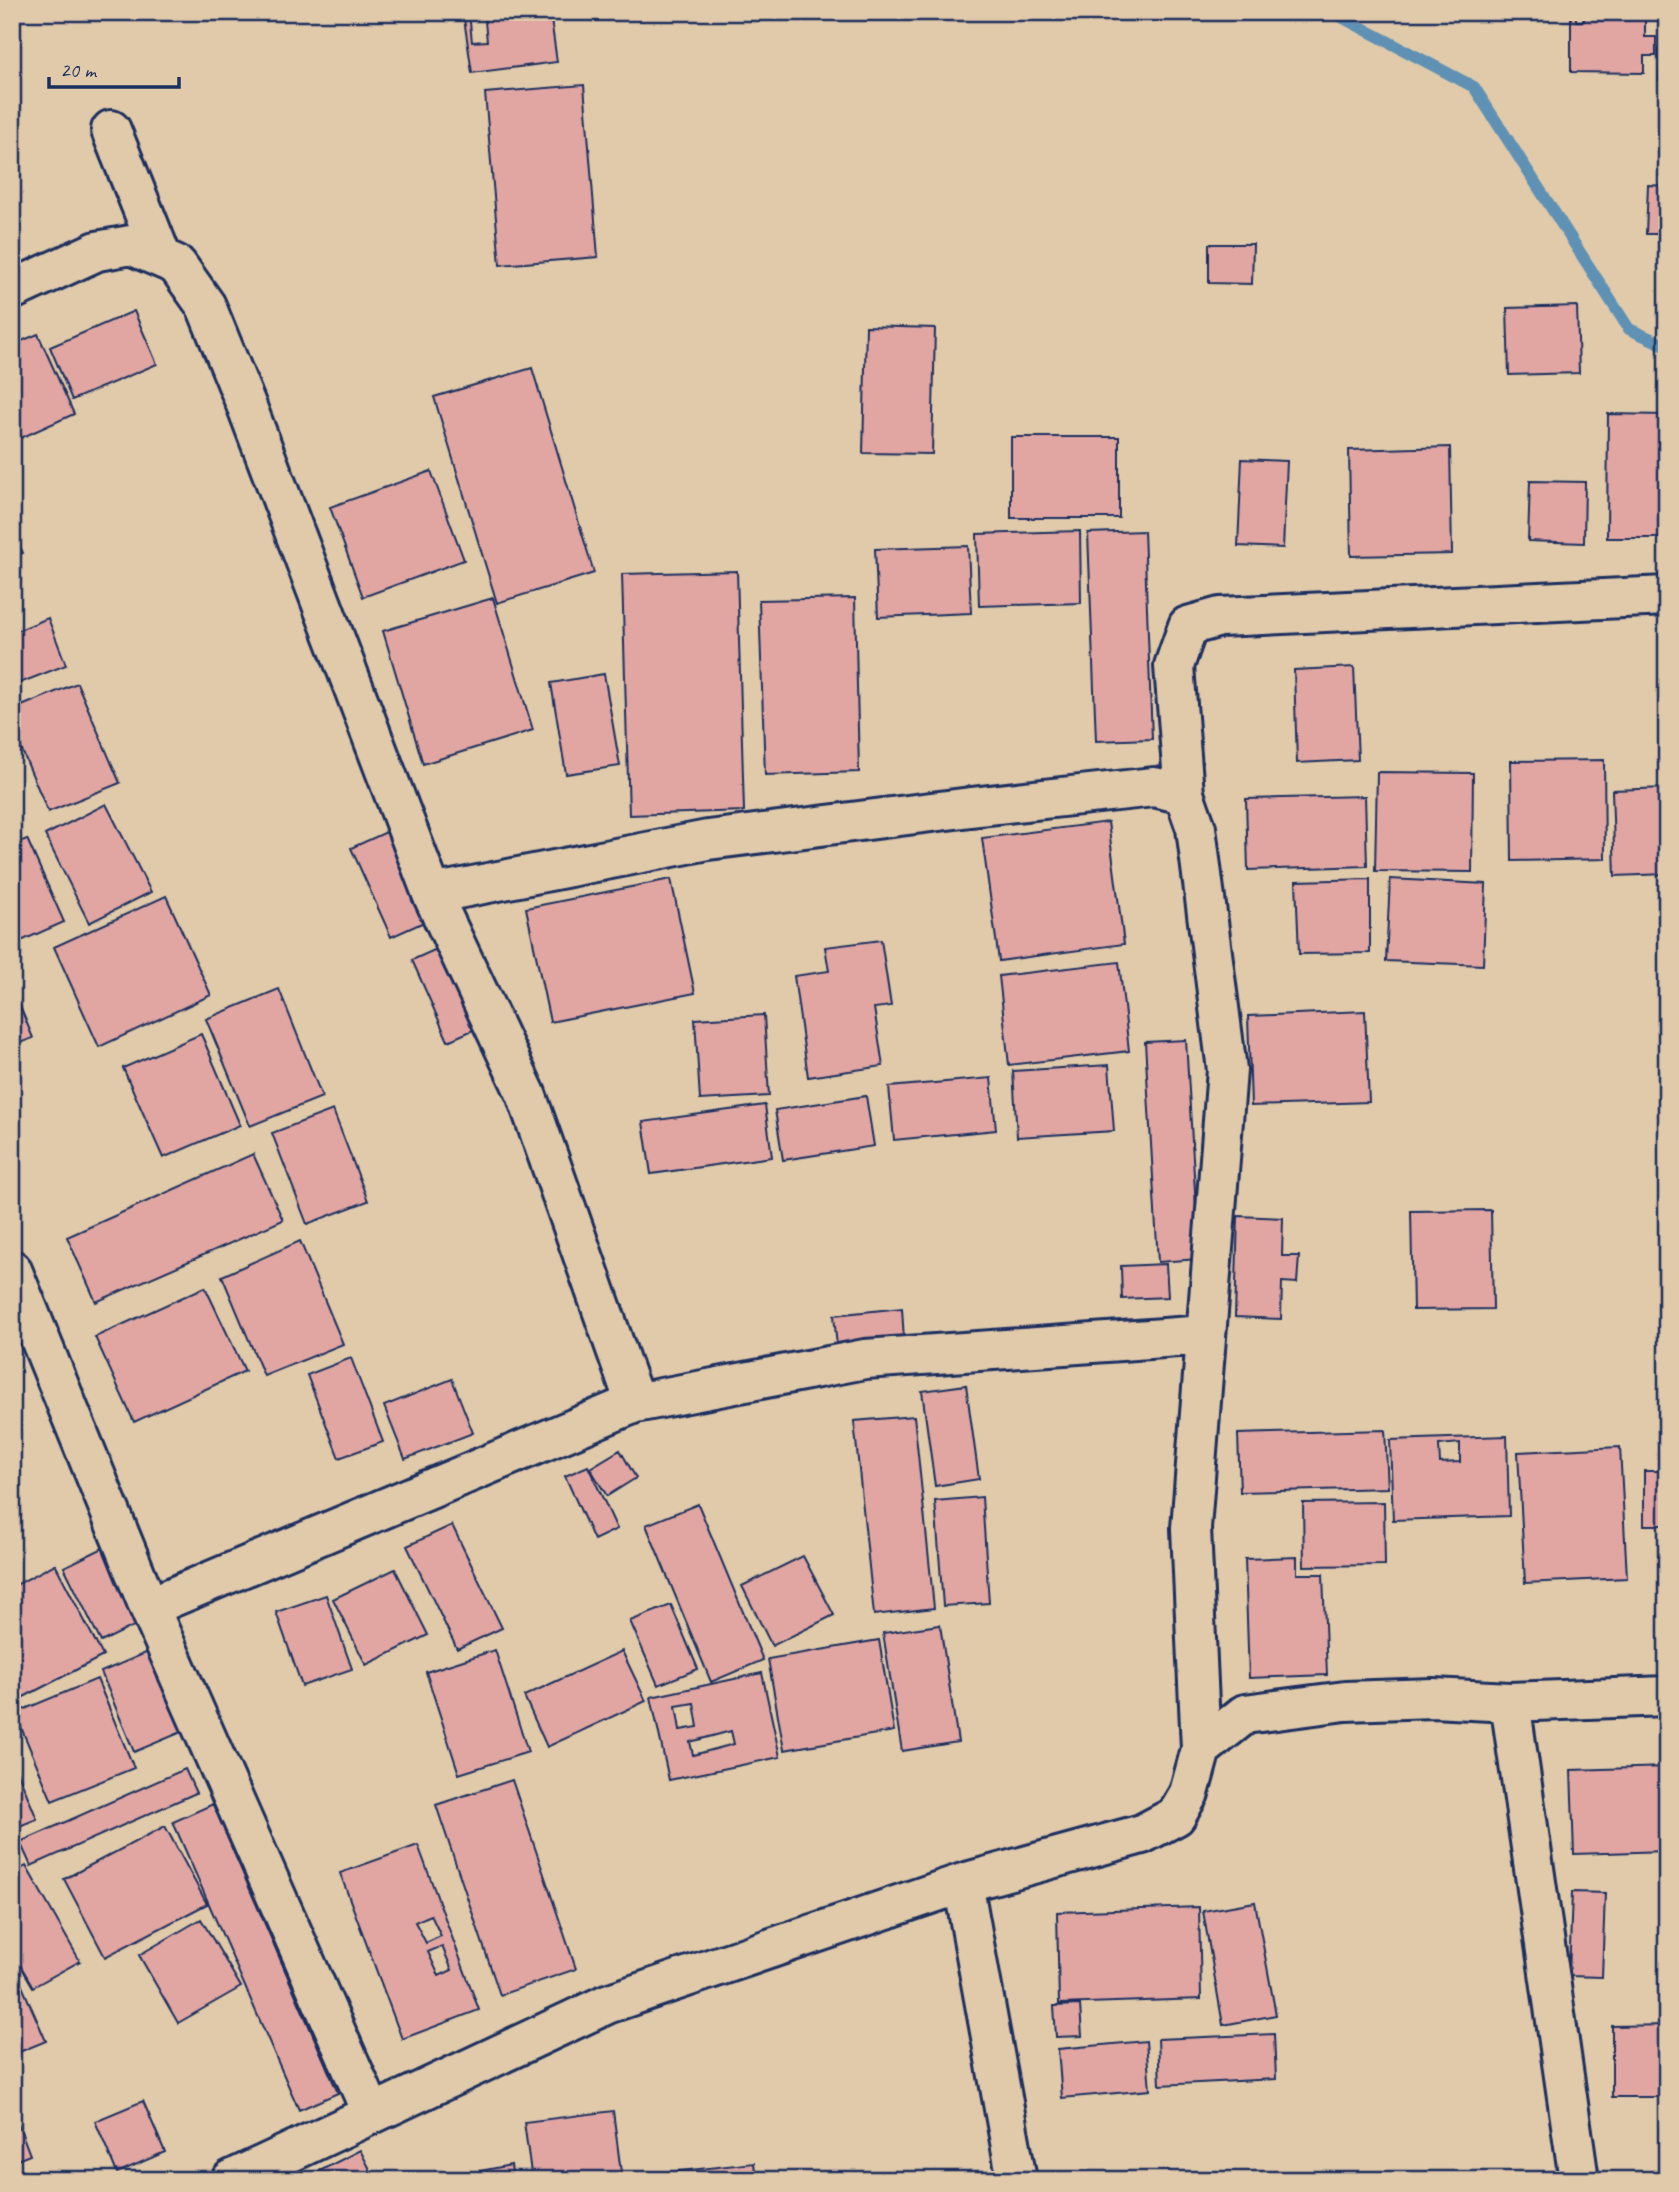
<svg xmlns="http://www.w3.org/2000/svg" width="1679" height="2192" viewBox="0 0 1679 2192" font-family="Caveat,sans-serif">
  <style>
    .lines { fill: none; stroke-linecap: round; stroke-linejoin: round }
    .stream { stroke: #5f91b4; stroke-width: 12 }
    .building { fill: #e1a6a2; stroke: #1b2f5e; stroke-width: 2; fill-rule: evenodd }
    .minor-casing { stroke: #1b2f5e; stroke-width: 44 }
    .minor { stroke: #e0caaa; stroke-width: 38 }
  </style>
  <rect width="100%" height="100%" fill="#e0caaa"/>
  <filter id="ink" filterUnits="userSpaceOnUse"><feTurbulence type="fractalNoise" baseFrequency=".0143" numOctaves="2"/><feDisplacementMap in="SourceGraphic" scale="14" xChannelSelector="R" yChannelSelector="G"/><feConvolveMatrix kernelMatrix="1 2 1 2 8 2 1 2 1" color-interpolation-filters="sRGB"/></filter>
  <g filter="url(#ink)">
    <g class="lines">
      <path class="stream" d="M1332,12L1474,87L1629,329L1667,346"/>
    </g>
    <path class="building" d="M463,12H469L472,42L487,41L484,12H550L557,62L472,73Z
      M1571,14H1576V21H1584V17L1645,18V37H1656V56H1644V73L1571,72Z
      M1662,30H1667V80H1659Z
      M584,85L598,257L500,265L485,93Z
      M1648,185L1667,186V234H1646Z
      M1209,244H1253L1252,284L1209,283Z
      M1577,306L1579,373L1509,375L1507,308Z
      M134,311L157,364L72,400L50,347Z
      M866,326L935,328L932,454L863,453Z
      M38,334L74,414L12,442V345Z
      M532,368L594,573L497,603L434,397Z
      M1608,414L1667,415V538H1607Z
      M1011,437H1119V518H1011Z
      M1450,447L1452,554L1351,556L1349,450Z
      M1242,459L1287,461L1283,548L1238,546Z
      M431,471L464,560L363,597L330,507Z
      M1530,481L1585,482L1584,543L1528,541Z
      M12,529L23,553L12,557Z
      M1080,531L1081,603L979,606L977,534Z
      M1144,531L1152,739L1096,741L1088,533Z
      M968,546L971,613L878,617L875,549Z
      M737,571L744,811L629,815L622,574Z
      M493,598L533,730L423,764L383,631Z
      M855,598L859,772L765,775L759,600Z
      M48,618L66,665L12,686V633Z
      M1354,667L1358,760L1297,763L1294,670Z
      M604,674L620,766L566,774L551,683Z
      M77,683L120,783L48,812L12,727V710Z
      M1604,760L1605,859L1512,861L1511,761Z
      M1377,772L1473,773L1472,872L1375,871Z
      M1667,788V874L1615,876L1612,790Z
      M1365,796L1367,866L1248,870L1246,799Z
      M106,804L151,892L89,923L45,835Z
      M1108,822L1124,944L999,961L982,838Z
      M393,829L433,918L391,937L351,848Z
      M27,839L64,922L12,945V845Z
      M671,879L695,993L550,1022L526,908Z
      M1370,879V953L1299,954L1296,881Z
      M1390,879L1486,884L1483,965L1386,961Z
      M166,896L211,995L99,1047L54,947Z
      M881,940L891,1006L874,1008L883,1066L808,1077L794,976L829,971L825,947Z
      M450,943L487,1024L448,1041L412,960Z
      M1119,962L1129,1051L1009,1065L999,976Z
      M12,987L33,1038L12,1046Z
      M279,989L322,1097L250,1126L206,1019Z
      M1365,1011L1369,1102L1251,1106L1248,1016Z
      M764,1015L769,1096L700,1100L695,1019Z
      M201,1034L240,1125L163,1158L123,1068Z
      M1186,1040L1199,1259L1158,1262L1145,1042Z
      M1109,1065L1114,1131L1017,1137L1013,1071Z
      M991,1078L996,1130L894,1140L889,1087Z
      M866,1096L874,1146L783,1160L775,1110Z
      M765,1105L772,1157L651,1174L643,1122Z
      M333,1110L368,1201L307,1224L272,1133Z
      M253,1154L283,1220L96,1302L67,1237Z
      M1491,1210L1493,1309L1413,1310L1411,1211Z
      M1238,1216L1283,1218L1282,1256H1299L1297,1283L1282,1282L1281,1319L1235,1317Z
      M300,1241L343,1344L264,1376L222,1276Z
      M1166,1264L1168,1297L1122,1299L1121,1266Z
      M205,1287L245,1371L134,1422L95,1337Z
      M902,1308L904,1340L837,1347L834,1315Z
      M351,1358L383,1442L339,1458L307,1375Z
      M452,1379L473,1433L405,1459L384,1406Z
      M966,1385L979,1479L935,1486L922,1391Z
      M914,1416L934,1608L874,1615L854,1421Z
      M1385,1430L1388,1488L1240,1492L1238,1434Z
      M1507,1436L1509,1516L1393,1520L1390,1440ZM1460,1443V1462L1440,1463L1439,1445Z
      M1620,1447L1627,1578L1525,1583L1518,1452Z
      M620,1450L636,1478L607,1496L590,1468Z
      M588,1466L617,1529L594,1540L565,1476Z
      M1644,1471H1667V1555H1664V1525H1644Z
      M982,1497L989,1603L943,1606L935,1501Z
      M1384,1502L1385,1565L1304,1566L1303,1503Z
      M698,1504L763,1660L711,1682L646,1525Z
      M452,1525L502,1628L457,1649L407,1546Z
      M103,1548L140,1623L101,1642L64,1567Z
      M803,1556L834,1615L772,1646L742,1586Z
      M1297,1557V1574H1323L1327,1675L1249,1678L1245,1559Z
      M55,1564L103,1656L12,1703V1587Z
      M395,1569L428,1635L366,1665L333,1599Z
      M326,1595L352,1669L302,1686L276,1612Z
      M671,1605L698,1669L658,1685L630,1621Z
      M940,1625L958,1742L902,1751L883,1633Z
      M879,1640L894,1731L784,1750L768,1659Z
      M155,1649L189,1729L134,1752L101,1672Z
      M495,1650L528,1752L459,1774L426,1672Z
      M622,1651L646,1701L547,1747L524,1696Z
      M762,1673L780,1757L669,1780L651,1697ZM694,1703L698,1727L680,1730L676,1706ZM731,1731L734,1744L693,1755L690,1742Z
      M97,1679L134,1768L52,1801L15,1713Z
      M12,1758L37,1819L12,1829Z
      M1667,1767V1851L1574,1854L1571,1770Z
      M185,1769L196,1793L31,1866L20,1842Z
      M512,1780L576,1969L500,1995L436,1805Z
      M213,1804L338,2093L299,2110L173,1822Z
      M165,1826L207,1904L105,1957L64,1879Z
      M418,1845L479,2010L402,2039L340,1873ZM431,1915L441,1936L426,1943L415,1922ZM442,1946L452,1970L439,1976L428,1952Z
      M26,1866L80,1961L33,1987L12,1951V1874Z
      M1572,1892L1605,1893L1602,1977L1569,1976Z
      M1255,1902L1276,2015L1223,2025L1203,1911Z
      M1199,1907L1201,1999L1059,2004L1057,1912Z
      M201,1919L241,1987L178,2023L139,1955Z
      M19,1979L46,2041L12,2055V1982Z
      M1080,2005L1082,2036L1056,2037L1054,2006Z
      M1667,2025V2097H1612V2026Z
      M1274,2034L1276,2079L1160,2085L1158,2039Z
      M1146,2041L1150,2090L1062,2098L1058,2049Z
      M143,2101L165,2152L117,2173L95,2121Z
      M12,2107L30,2155L12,2162Z
      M613,2111L622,2180H532L524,2122Z
      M360,2150L373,2175L363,2180H302Z
      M754,2163L756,2180H635V2176Z
      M511,2165L513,2180H435Z"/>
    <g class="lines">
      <g class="minor-casing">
        <path id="minor" d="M111,130L162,258L175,264
          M12,290L97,251L131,245L177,265L206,306L247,407L432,894L526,1094L635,1403
          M432,894L708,840L971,807L1154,787L1184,794
          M12,1270L149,1607L372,2114
          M149,1607L635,1403L865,1359L1206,1335
          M1510,1702L1579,2180
          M1201,1749L1245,1714L1345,1701L1433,1698L1510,1702L1667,1696
          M963,1883L1017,2180
          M231,2180L607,2004L963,1883L1142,1834L1176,1816L1189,1793L1201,1749L1191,1528L1227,1070L1196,828L1184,794L1174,666L1188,626L1220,617L1667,596"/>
      </g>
      <use href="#minor" class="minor"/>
    </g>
  </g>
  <rect width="1679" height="2192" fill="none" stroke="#e0caaa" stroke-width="42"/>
  <rect x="21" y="21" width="1637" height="2150" fill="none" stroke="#1b2f5e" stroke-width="2.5" filter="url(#ink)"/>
  <path d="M49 77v10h130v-10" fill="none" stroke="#1b2f5e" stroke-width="3.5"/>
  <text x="60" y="77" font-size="21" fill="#1b2f5e" stroke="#e0caaa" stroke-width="5" paint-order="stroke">20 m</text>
</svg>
